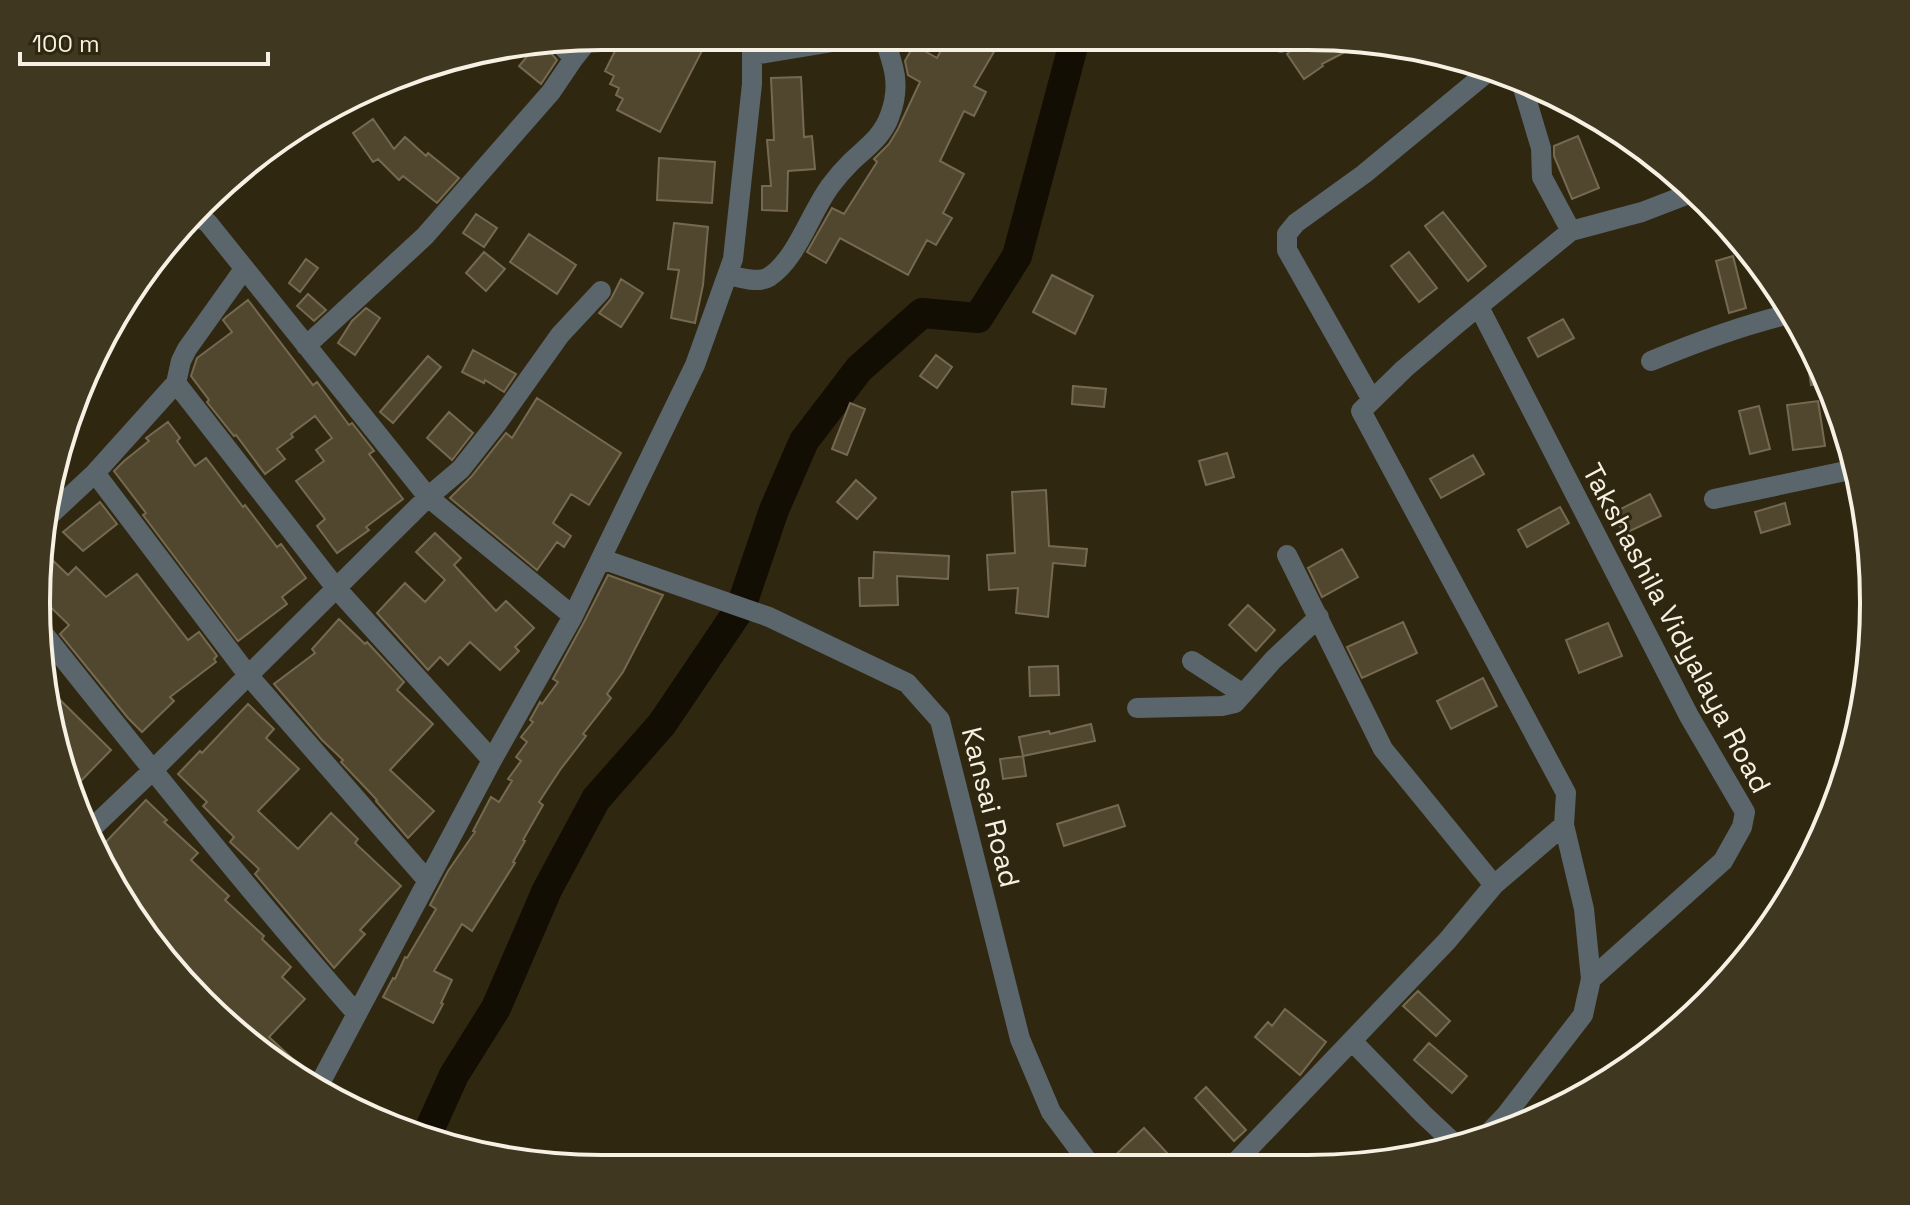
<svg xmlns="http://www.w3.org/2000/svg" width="1910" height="1205" viewBox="0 0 1910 1205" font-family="'Space Grotesk',sans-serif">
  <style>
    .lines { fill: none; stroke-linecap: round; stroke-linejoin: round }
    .river { stroke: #130e03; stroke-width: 30 }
    .building { fill: #51472f; stroke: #756a51; stroke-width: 2 }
    .minor { stroke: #5a666c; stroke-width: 20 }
    .labels { text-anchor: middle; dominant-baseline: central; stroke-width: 6; stroke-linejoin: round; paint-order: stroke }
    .street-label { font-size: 28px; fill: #f7f1e3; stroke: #302710 }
    .rim { fill: none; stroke: #f7f1e3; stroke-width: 4 }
  </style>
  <rect width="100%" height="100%" fill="#302710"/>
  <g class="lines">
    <path class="river" d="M426,1137L454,1075L496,1008L547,890L596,799L662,724L741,607L774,510L804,441L859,369L922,313L978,318L1017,256L1075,39"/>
  </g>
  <path class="building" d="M632,36L645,41L647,36H684L704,47L660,132L617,110L623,99L616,95L619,88L610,84L614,76L605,71L618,45L625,49Z
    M948,38H1002L974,86L986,92L974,116L964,111L940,161L964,174L943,213L952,218L936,245L927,240L908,275L840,238L826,263L807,252L832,208L844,214L877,162L874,159L889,144L898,129L920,82L908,75L905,61L914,45L937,58Z
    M1303,40H1306L1310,47L1323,40L1366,41L1322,64L1323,66L1304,79L1287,54Z
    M546,45L550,52L557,60L541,84L519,66L535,47Z
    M801,77L804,137L812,136L815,169L788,171L787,211L762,210V186H771L767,140H774L771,78Z
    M373,119L394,149L405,137L426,156L428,153L459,178L437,203L403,176L399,180L378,159L373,162L353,133Z
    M1578,136L1599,188L1572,199L1554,156V146Z
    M659,158L715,162L712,203L657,200Z
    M1443,212L1486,266L1468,281L1425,226Z
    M476,214L497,228L484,247L463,233Z
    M674,223L708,227L703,285L695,323L671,318L679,270L668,269Z
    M529,234L576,265L557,294L510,262Z
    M484,252L505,269L486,291L466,273Z
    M1409,252L1437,288L1419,302L1391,266Z
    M1733,256L1746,308L1729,313L1716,261Z
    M306,259L318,268L300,292L289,283Z
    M1052,275L1093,296L1075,334L1033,312Z
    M621,279L643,293L621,327L599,313L611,299Z
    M308,294L326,310L314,321L297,306Z
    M248,300L313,385L317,382L349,425L352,423L374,451L369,454L403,499L366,527L369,530L337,553L317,526L325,519L296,481L324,461L316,450L332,438L315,416L291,434L293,437L277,449L285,459L265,474L236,435L234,436L207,402L209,400L191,376L197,358L232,332L223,320L226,317Z
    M366,308L380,318L355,355L338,343L352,321Z
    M1563,319L1574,338L1538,357L1528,338Z
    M1809,343L1822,372L1827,382L1811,385L1805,344Z
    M473,350L516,374L504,392L485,380L484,383L462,372Z
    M936,355L952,367L937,388L920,376Z
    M428,356L441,367L393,423L380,412Z
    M1073,386L1106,389L1104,407L1072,404Z
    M537,398L621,453L589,505L571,494L553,523L571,536L564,547L557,542L537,570L450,498L471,477L506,433L512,438Z
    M1818,401L1825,446L1793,450L1787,405Z
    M850,403L865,409L847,455L832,449Z
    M1759,406L1770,449L1750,454L1739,411Z
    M449,412L473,433L452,460L427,438Z
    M168,422L180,438L177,441L195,466L206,458L243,507L245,505L277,547L281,544L306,578L282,597L287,604L238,641L143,515L146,513L114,471L124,461L149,441L146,438Z
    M1227,453L1234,477L1206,485L1199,461Z
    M1473,455L1484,474L1441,498L1430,479Z
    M856,480L876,498L857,519L837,502Z
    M1046,490L1049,546L1087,549L1085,566L1053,563L1048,617L1016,613L1018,588L989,590L987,555L1015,553L1012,492Z
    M1650,494L1661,516L1624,534L1613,513Z
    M100,502L117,524L83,551L63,532Z
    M1785,503L1790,524L1761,533L1755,512Z
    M1560,507L1569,523L1527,547L1518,530Z
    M435,533L461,558L454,565L496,611L506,601L534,628L515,647L519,651L500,670L470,642L448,665L440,657L428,670L377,613L405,583L425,602L445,580L416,552Z
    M1342,549L1358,577L1322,597L1308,568Z
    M44,552L68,575L76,567L106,597L137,574L188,640L199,632L217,656L214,659L216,662L170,697L174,701L142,732L128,718L60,634L69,625L37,594Z
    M874,552L949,556L948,579L897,576L898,605L860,606L859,578H873Z
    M608,575L663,595L623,672L607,694L611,698L583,734L586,736L560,770L539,802L543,805L523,840L525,841L513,862L515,863L472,931L462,924L434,971L452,980L441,1003L443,1004L433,1023L383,997L393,978L395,979L405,957L407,958L436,909L430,905L448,871L475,832L473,831L491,797L499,802L512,781L508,779L521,761L516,757L527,742L521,737L533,722L530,720L540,702L542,704L558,682L553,679L584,622Z
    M1248,605L1275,630L1256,651L1229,625Z
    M339,619L365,644L367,642L404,682L397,690L433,724L390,770L434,811L408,838L376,801L377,800L341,762L343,760L322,740L274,684L315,653L312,649Z
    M1403,622L1417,653L1362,678L1347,647Z
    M1608,623L1622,656L1579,673L1566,640Z
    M1058,666L1059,695L1030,696L1029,667Z
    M1483,678L1497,706L1451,729L1437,701Z
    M47,687L111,750L73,789L55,750Z
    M248,704L274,729L266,738L299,769L258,811L298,849L331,813L358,839L355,843L401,886L360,930L365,934L334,968L255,874L259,869L230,842L234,837L203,806L207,802L178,774L200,751L202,753Z
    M1091,724L1095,741L1023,756L1019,737L1049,731L1050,734Z
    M1023,756L1026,776L1003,779L1000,759Z
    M146,800L167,820L164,822L198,853L191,860L229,896L225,900L264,936L262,939L291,967L282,977L305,999L269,1037L310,1075L307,1080L257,1052L131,917L100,848Z
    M1118,805L1125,826L1064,846L1057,824Z
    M1418,991L1450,1021L1436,1036L1403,1006Z
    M1285,1009L1326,1042L1300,1075L1255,1037L1268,1022L1272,1026Z
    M1429,1043L1467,1076L1452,1093L1414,1060Z
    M1206,1087L1246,1130L1234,1141L1195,1098Z
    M1144,1128L1180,1167H1116L1110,1160Z"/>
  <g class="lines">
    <path class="minor" d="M559,43L574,58
      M1281,43L1284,40
      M753,55L857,38
      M1516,77L1523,88L1541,148L1542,177L1571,231
      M198,216L208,223L428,497L573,616
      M728,275C740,277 758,284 769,277C797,259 811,211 831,185C837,177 844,169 851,162C867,147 883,136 890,115C901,86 894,66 884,38
      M1479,307L1689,716L1745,812L1742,827L1723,861L1591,979
      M306,346L425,236L551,92L574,58L590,38
      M1651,361C1697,342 1745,324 1794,313
      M176,383L336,588L492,760
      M1372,400L1287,250V234L1296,223L1364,174L1490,70
      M95,473L248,675L427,880
      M1714,499L1855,469
      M50,515L95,473L176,383L181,361L187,349L244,269
      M1287,555L1383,749L1494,885
      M602,559L769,617L907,683L940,720L1020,1039L1051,1112L1092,1167
      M39,628C143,758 246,888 356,1013
      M1192,661L1243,694
      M1137,708L1222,706L1235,703L1273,660L1319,617
      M91,829L152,771L428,497L461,469L498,422L560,335L601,291
      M1352,1041L1423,1114L1456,1145H1460
      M318,1087L492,760L573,616L695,365L733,259L752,84V37
      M1481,1141L1505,1116L1583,1015L1591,979L1584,909L1564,825L1566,793L1361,411L1404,369L1457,324L1571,231L1642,212L1694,192
      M1231,1167L1447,941L1494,885L1564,825"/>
  </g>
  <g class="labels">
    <g class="street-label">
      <text transform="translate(1677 628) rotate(62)">Takshashila Vidyalaya Road</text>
      <text transform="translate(991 807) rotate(76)">Kansai Road</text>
    </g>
  </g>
  <path d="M0 0H1910V1205H0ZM602 50H1308A552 552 0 0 1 1860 602V603A552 552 0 0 1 1308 1155H602A552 552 0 0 1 50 603V602A552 552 0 0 1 602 50Z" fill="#403721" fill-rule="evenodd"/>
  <path class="rim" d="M602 50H1308A552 552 0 0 1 1860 602V603A552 552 0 0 1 1308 1155H602A552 552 0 0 1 50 603V602A552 552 0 0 1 602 50Z"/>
  <path d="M20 52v12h248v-12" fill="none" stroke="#f7f1e3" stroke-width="4"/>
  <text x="32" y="52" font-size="24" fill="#f7f1e3" stroke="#302710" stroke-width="6" paint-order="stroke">100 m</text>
</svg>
